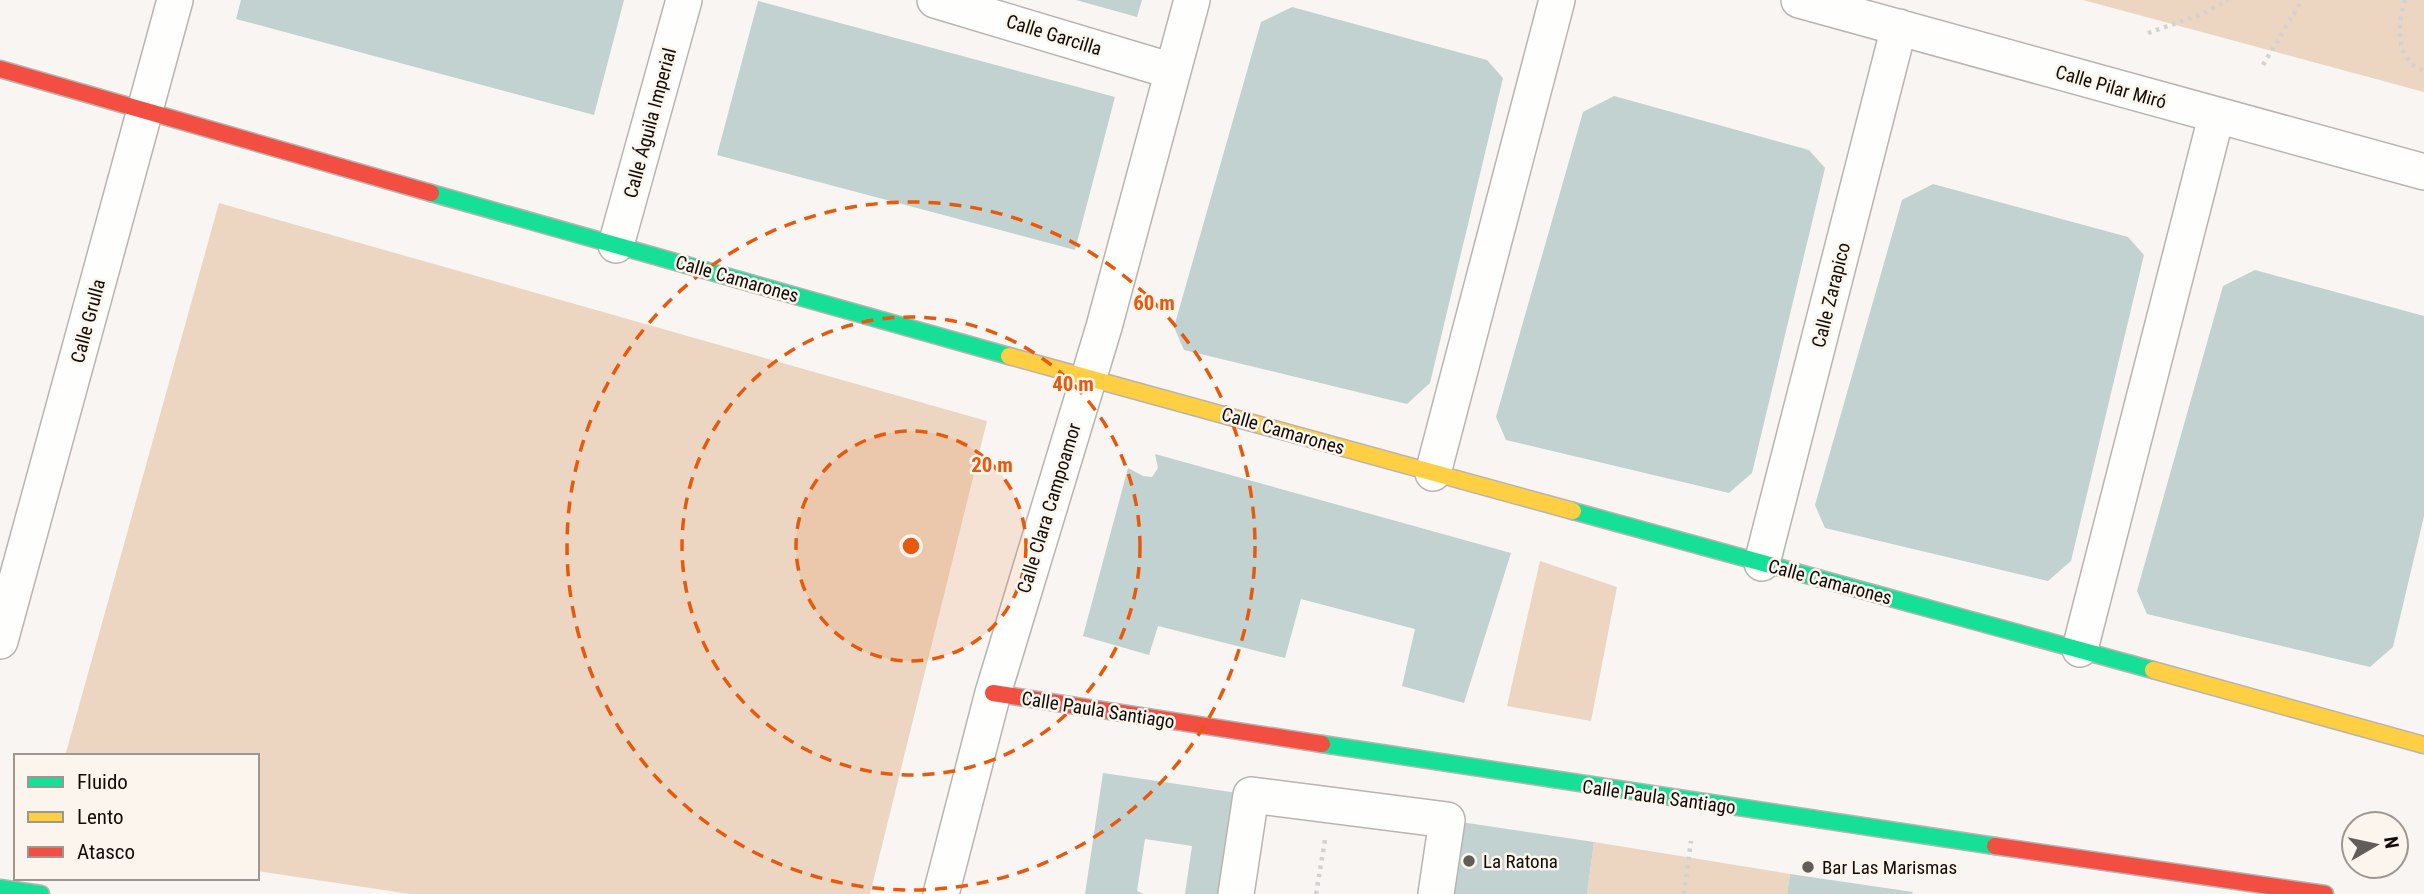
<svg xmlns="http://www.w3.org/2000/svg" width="2424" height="894" viewBox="0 0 2424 894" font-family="'Roboto Condensed',sans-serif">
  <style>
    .green { fill: #ecd6c2 }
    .building { fill: #c2d2d0 }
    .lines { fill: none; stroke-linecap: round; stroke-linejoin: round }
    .street-casing { stroke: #b9b4b0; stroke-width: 38 }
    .fast-casing { stroke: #b9b4b0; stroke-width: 19 }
    .slow-casing { stroke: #b9b4b0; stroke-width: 19 }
    .jam-casing { stroke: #b9b4b0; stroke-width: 19 }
    .path { stroke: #d3d2d2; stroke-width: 4.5; stroke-dasharray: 3.5 5; stroke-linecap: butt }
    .street { stroke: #fefefd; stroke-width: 35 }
    .fast { stroke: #16e098; stroke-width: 16 }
    .slow { stroke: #ffcf43; stroke-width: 16 }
    .jam { stroke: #f24e42; stroke-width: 16 }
    .ring { fill: none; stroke: #e8590c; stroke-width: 3.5; stroke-dasharray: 12 9 }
    .poi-dot { fill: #625d59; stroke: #fcf5ee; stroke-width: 2.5 }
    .labels { text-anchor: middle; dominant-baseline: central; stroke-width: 5; stroke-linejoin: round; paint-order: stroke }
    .street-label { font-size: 19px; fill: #110b06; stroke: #fcf5ee }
    .poi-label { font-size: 19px; fill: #110b06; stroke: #fcf5ee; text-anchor: start }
    .centre { fill: #e8590c; stroke: #fcf5ee; stroke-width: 3.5 }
    .ring-label { font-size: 21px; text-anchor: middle; font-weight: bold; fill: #e8590c; stroke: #fcf5ee; stroke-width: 5; stroke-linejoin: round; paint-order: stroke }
  </style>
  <rect width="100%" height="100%" fill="#f8f5f2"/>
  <path class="green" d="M2083,0H2424V92Z
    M219,203L987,421L870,894H410L257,871V756H65Z
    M1540,561L1617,587L1591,721L1507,706Z
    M1594,842L1790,874L1787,894H1587Z"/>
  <path class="building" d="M241,0H624L594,115L236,19Z
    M1076,0H1142L1137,17Z
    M758,1L1115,97L1075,250L717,155Z
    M1292,7L1487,60L1503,78L1430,383L1407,404L1184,350L1174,327L1261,22Z
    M1614,96L1809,150L1825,168L1752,473L1729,493L1506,440L1496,417L1583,112Z
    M1933,184L2128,237L2144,255L2071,561L2048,581L1825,528L1815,505L1902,200Z
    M2255,270L2424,316V516L2393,647L2370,667L2147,614L2137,591L2223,286Z
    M1155,454L1511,553L1464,703L1402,686L1415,629L1301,599L1285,658L1158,626L1149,655L1083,636L1128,468L1143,476L1152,477L1158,468Z
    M1103,773L1251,795L1236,894H1185L1192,846L1145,839L1137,891L1144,894H1085Z
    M1447,820L1594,842L1587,894H1436Z
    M1790,874L1913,892L1912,894H1787Z"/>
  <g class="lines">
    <g class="street-casing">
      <path id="street" d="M935,0L1172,71
        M1799,0L2424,172
        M616,245L684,0
        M1433,473L1557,0
        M1762,563L1899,27
        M0,641L175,0
        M2080,649L2216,117
        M941,894L993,693L1104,327L1192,0
        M1236,894L1251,795L1447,820L1436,894"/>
    </g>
    <g class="fast-casing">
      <path id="fast" d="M431,193L1009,356
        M1573,511L2153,670
        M1322,744L1995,846
        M0,888L41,894"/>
    </g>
    <g class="slow-casing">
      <path id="slow" d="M1009,356L1573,511
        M2153,670L2424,745"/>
    </g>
    <g class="jam-casing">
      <path id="jam" d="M0,69L431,193
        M993,693L1322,744
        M1995,846L2325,894"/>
    </g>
    <path class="path" d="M2405,0C2397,24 2395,61 2424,71
      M2148,33L2202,14L2228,0
      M2263,65L2302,0
      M1316,894L1325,840
      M1684,894L1691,841"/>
    <use href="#street" class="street"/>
    <use href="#fast" class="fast"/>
    <use href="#slow" class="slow"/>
    <use href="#jam" class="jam"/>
  </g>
  <circle cx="911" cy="546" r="115" fill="#e8590c" fill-opacity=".12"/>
  <g class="ring">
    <circle cx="911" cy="546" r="115"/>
    <circle cx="911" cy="546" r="229"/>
    <circle cx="911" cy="546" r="344"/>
  </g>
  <g class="poi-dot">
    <circle cx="1469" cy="861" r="7"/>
    <circle cx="1808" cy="867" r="7"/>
  </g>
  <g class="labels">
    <g class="street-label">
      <text transform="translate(1054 35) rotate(17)">Calle Garcilla</text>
      <text transform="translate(2111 87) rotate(16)">Calle Pilar Miró</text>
      <text transform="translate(650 123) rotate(-75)">Calle Águila Imperial</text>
      <text transform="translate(737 279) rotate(16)">Calle Camarones</text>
      <text transform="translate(1831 295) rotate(-76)">Calle Zarapico</text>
      <text transform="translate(88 321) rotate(-75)">Calle Grulla</text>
      <text transform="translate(1283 431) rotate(16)">Calle Camarones</text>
      <text transform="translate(1049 508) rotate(-73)">Calle Clara Campoamor</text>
      <text transform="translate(1830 582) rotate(15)">Calle Camarones</text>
      <text transform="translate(1098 710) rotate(9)">Calle Paula Santiago</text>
      <text transform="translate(1659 797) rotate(8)">Calle Paula Santiago</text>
    </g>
    <g class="poi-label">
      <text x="1483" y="861">La Ratona</text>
      <text x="1822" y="867">Bar Las Marismas</text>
    </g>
  </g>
  <circle cx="911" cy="546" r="10" class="centre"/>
  <g class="ring-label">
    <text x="1154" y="310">60 m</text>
    <text x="1073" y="391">40 m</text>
    <text x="992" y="472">20 m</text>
  </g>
  <rect x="14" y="754" width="245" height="126" fill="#fcf5ee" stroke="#9e9791" stroke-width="2"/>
  <rect x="28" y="777" width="35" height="10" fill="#16e098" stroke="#9e9791" stroke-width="2"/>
  <text x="77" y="789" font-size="21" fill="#110b06">Fluido</text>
  <rect x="28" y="812" width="35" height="10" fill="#ffcf43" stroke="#9e9791" stroke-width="2"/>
  <text x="77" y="824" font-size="21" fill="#110b06">Lento</text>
  <rect x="28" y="847" width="35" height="10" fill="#f24e42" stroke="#9e9791" stroke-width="2"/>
  <text x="77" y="859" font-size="21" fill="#110b06">Atasco</text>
  <g transform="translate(2375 845) rotate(81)"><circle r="33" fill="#fcf5ee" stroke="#9e9791" stroke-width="2"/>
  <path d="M0-5L12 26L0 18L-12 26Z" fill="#625d59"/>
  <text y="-10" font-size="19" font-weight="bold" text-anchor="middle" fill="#110b06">N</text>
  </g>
</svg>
